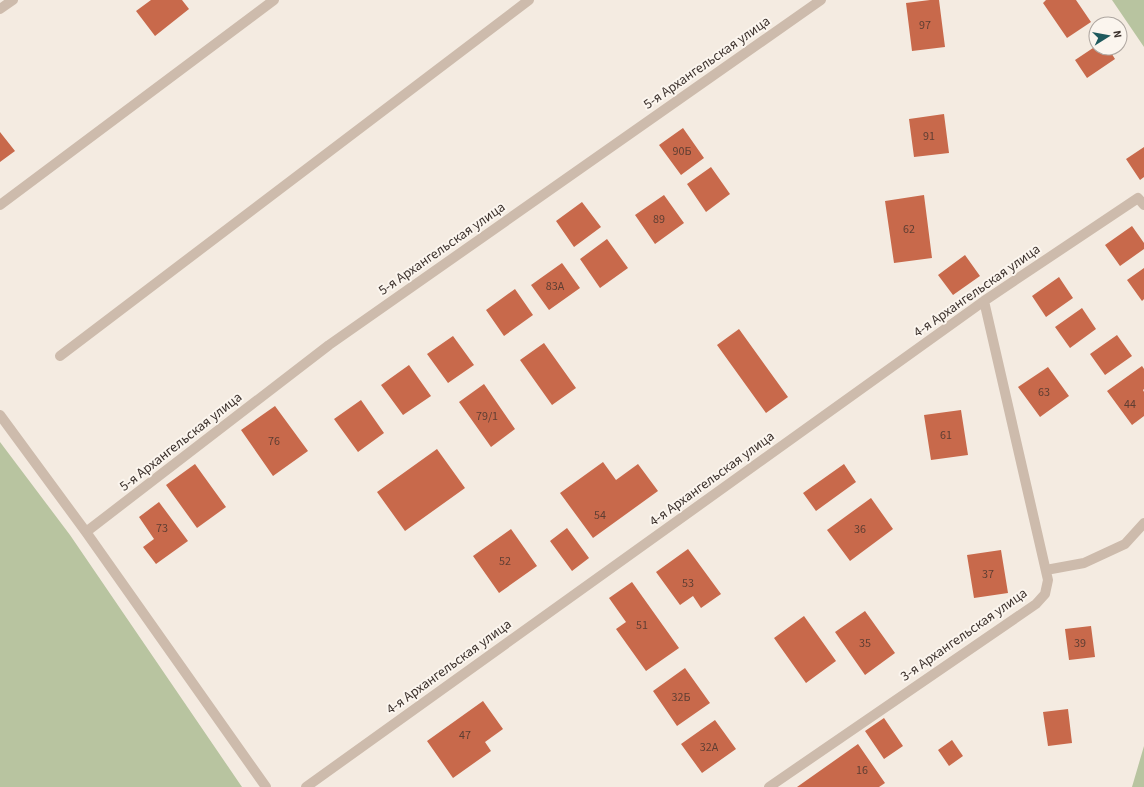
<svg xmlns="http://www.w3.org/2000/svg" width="1144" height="787" viewBox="0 0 1144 787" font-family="'Source Sans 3',sans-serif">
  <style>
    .green { fill: #b8c4a0 }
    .building { fill: #c8694b }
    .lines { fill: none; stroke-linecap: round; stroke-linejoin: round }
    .minor { stroke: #cdbbac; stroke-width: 10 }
    .labels { text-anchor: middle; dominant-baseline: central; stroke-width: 4; stroke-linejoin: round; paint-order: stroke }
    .number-label { font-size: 12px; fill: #5e3e33 }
    .street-label { font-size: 14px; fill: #3b302b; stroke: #fbf5ee }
  </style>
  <rect width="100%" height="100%" fill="#f4ebe1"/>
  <path class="green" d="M1112,0H1144V47Z
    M0,442L70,535L242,787H0Z
    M1144,746V787H1132Z"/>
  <path class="building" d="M151,0H182L189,9L155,36L136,11Z
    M930,0H939L945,47L912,51L906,3Z
    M1046,0H1076L1091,22L1067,38L1043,3Z
    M1096,46V48H1108L1115,59L1087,78L1075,60Z
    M944,114L949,153L914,157L909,119Z
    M683,128L704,158L681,175L659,145Z
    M0,132L15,151L0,162Z
    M1144,147V177L1140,180L1126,159Z
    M711,167L730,194L706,212L687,184Z
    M664,195L684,223L655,244L635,215Z
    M924,195L932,258L894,263L885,201Z
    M582,202L601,227L574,247L556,221Z
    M1132,226L1144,243V249L1120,266L1105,245Z
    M607,239L628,268L600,288L580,259Z
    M965,255L980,276L953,295L938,275Z
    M562,263L580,288L549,310L531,285Z
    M1144,268V299L1142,301L1127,280Z
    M1059,277L1073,298L1046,317L1032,296Z
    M515,289L533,315L504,336L486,310Z
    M1082,308L1096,329L1070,348L1055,327Z
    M739,329L788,397L766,413L717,345Z
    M1117,335L1132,356L1105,375L1090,354Z
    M453,336L474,365L448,383L427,354Z
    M544,343L576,388L552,405L520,360Z
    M409,365L431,396L403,415L381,385Z
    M1142,366L1144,369V389L1143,390L1144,392V416L1132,425L1107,391Z
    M1048,367L1069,396L1040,417L1018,387Z
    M484,384L515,429L491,447L459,402Z
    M361,400L384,433L358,452L334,419Z
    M275,406L308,451L273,476L241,430Z
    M961,410L968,455L931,460L924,415Z
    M437,449L465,488L405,531L377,492Z
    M603,462L616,480L638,464L658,491L593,538L560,493Z
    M195,464L226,507L197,528L166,485Z
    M844,464L856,482L816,511L803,493Z
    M871,498L893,529L850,561L827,530Z
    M159,502L188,541L156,564L143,547L154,539L139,517Z
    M567,528L589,558L572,571L550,541Z
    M511,529L537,566L499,593L473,556Z
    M688,549L721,594L701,608L693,596L680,605L656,572Z
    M1001,550L1008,593L974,598L967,555Z
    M632,582L679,648L646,671L616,629L626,622L609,598Z
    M865,611L895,653L865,675L835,632Z
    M804,616L836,661L806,683L774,638Z
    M1091,626L1095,657L1069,660L1065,629Z
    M685,668L710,703L677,726L653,691Z
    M483,701L503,729L485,742L491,751L453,778L427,741Z
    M1068,709L1072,743L1048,746L1043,712Z
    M884,718L903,746L884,759L865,731Z
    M715,720L736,749L702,773L681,744Z
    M952,740L963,756L949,766L938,750Z
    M858,744L885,783L879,787H797Z"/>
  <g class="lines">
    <path class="minor" d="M0,9L13,0
      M0,205L274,0
      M60,356L529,0
      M0,415L86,532L266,787
      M86,532L329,345L821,0
      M1046,570L1084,563L1125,544L1144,523
      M306,787L984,301L1138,198L1144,205
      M769,787L1036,604L1045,594L1048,580L984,301"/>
  </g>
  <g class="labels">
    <g class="number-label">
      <text x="925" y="25">97</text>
      <text x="929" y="136">91</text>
      <text x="682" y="151">90Б</text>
      <text x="659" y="219">89</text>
      <text x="909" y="229">62</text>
      <text x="555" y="286">83А</text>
      <text x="1044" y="392">63</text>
      <text x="1130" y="404">44</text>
      <text x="487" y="416">79/1</text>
      <text x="946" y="435">61</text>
      <text x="274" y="441">76</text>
      <text x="600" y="515">54</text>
      <text x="162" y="528">73</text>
      <text x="860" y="529">36</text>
      <text x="505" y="561">52</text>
      <text x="988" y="574">37</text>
      <text x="688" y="583">53</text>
      <text x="642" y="625">51</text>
      <text x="865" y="643">35</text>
      <text x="1080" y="643">39</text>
      <text x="681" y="697">32Б</text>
      <text x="465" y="735">47</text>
      <text x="709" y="747">32А</text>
      <text x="862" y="770">16</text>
    </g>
    <g class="street-label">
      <text transform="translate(707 63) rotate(-35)">5-я Архангельская улица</text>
      <text transform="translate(442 249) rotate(-35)">5-я Архангельская улица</text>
      <text transform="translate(977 291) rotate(-35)">4-я Архангельская улица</text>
      <text transform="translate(181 442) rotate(-38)">5-я Архангельская улица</text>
      <text transform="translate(712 479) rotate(-36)">4-я Архангельская улица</text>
      <text transform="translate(964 635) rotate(-35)">3-я Архангельская улица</text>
      <text transform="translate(449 667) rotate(-36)">4-я Архангельская улица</text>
    </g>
  </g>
  <g transform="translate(1108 36) rotate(79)"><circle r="19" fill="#fbf5ee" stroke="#aea6a0"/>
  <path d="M0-3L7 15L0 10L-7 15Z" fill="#1f5a5e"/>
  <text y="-6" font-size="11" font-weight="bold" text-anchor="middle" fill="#3b302b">N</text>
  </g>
</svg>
